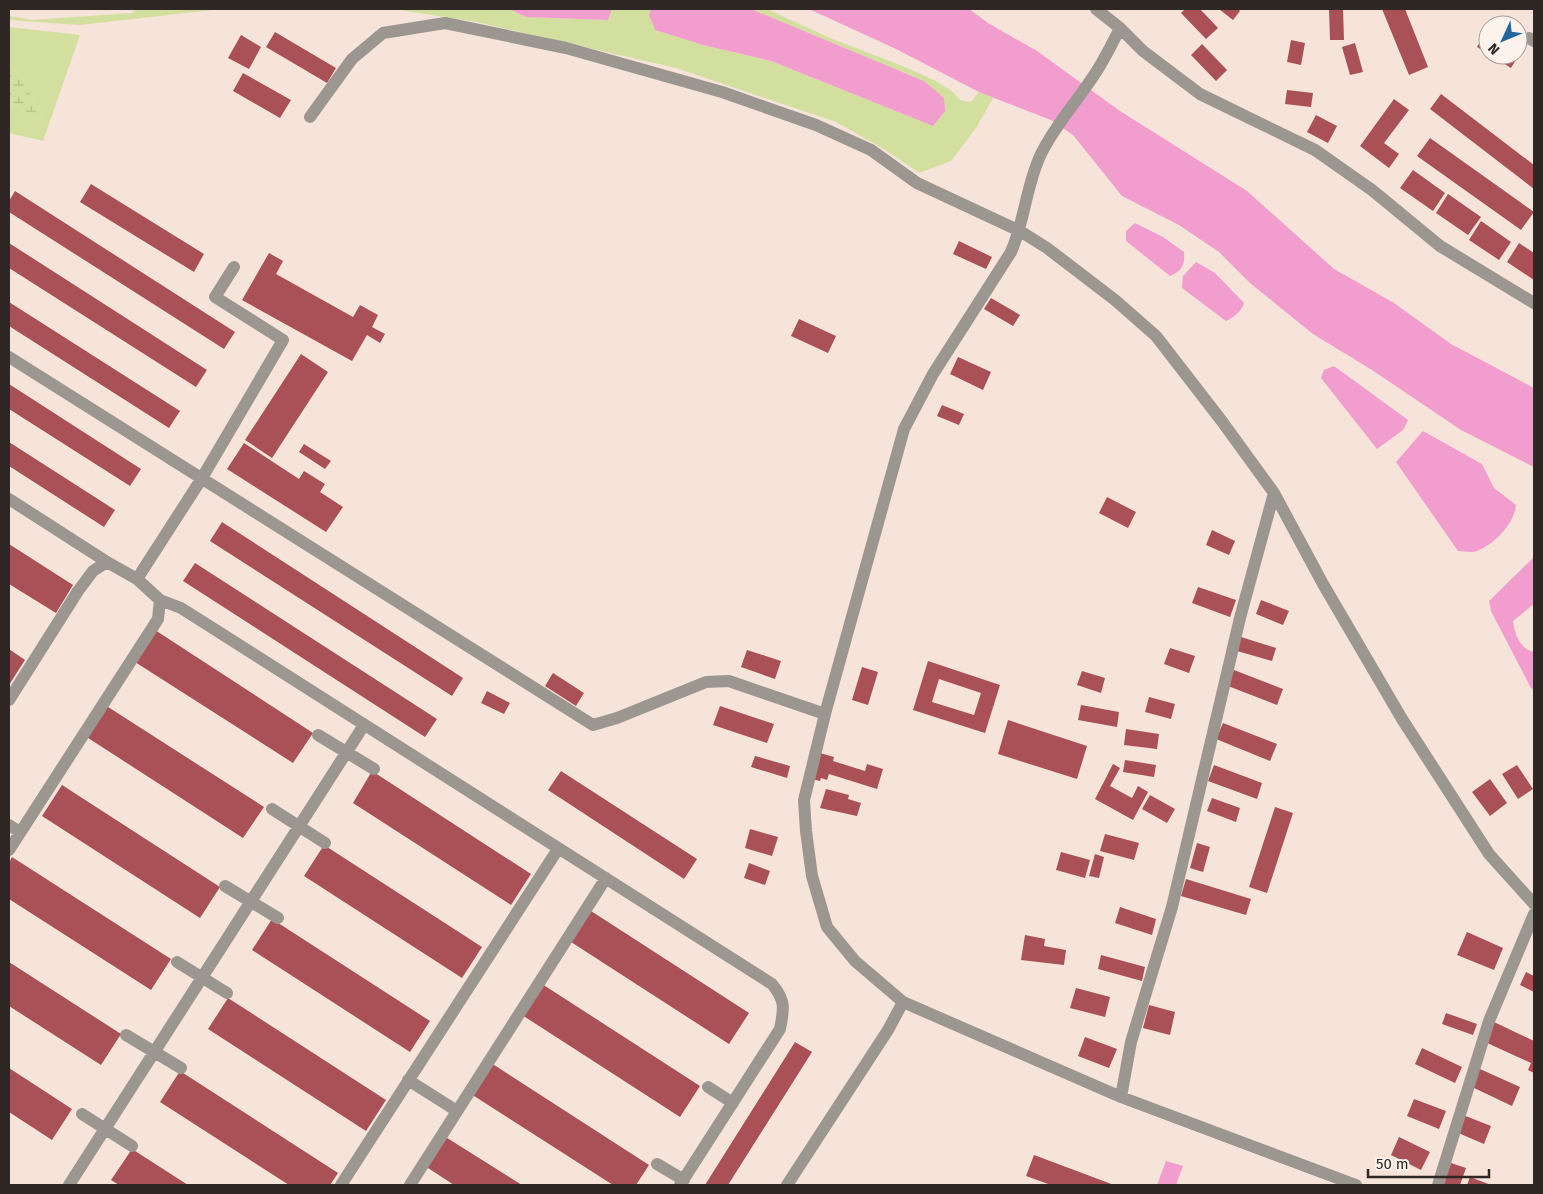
<svg xmlns="http://www.w3.org/2000/svg" width="1543" height="1194" viewBox="0 0 1543 1194" font-family="'Fira Sans',sans-serif">
  <style>
    .green { fill: #d3df9f }
    .wetland { fill: url(#wetland-marsh) }
    .water { fill: #f19dcd }
    .building { fill: #aa5157; fill-rule: evenodd }
    .lines { fill: none; stroke-linecap: round; stroke-linejoin: round }
    .minor { stroke: #9b9790; stroke-width: 12 }
  </style>
  <defs>
    <pattern id="wetland-marsh" width="20" height="14" patternUnits="userSpaceOnUse" patternTransform="scale(1.25)"><rect width="20" height="14" fill="#d3df9f"/><path d="M1 5h8M5 5V1M11 12h8M15 12V8" fill="none" stroke="#b5bf89"/></pattern>
  </defs>
  <rect width="100%" height="100%" fill="#f6e3d9"/>
  <path class="green" d="M136,9H221L80,25L9,20V16L33,20L132,13Z
    M394,9H509L526,17L608,20L612,9H651L649,15L655,30L703,45L771,61L933,126L924,81L751,9H767L830,38L905,67L934,80L953,92L960,100L971,102L979,92L993,98L976,128L951,161L919,173L887,151L836,122L676,68L477,22Z
    M9,27L80,35L43,141L9,133V105L14,104L38,120L42,112L34,106L28,86L9,64Z"/>
  <path class="wetland" d="M9,64L28,86L34,106L42,112L38,120L14,104L9,105Z"/>
  <path class="water" d="M509,9H612L608,20L526,17Z
    M651,9H751L924,81L944,98L945,111L933,126L771,61L703,45L655,30L649,15Z
    M809,9H969L988,23L1037,51L1120,111L1247,191L1334,269L1394,303L1451,344L1534,388V467L1461,430L1372,370L1313,334L1250,283L1219,252L1179,225L1122,196L1073,135L1051,120L979,92L896,49Z
    M1135,223L1163,237L1184,252C1185,265 1182,271 1170,276L1126,241V231Z
    M1196,262L1215,273L1244,303C1242,311 1233,318 1226,321L1182,288L1183,276Z
    M1334,366L1408,420L1403,430L1377,449L1321,378L1324,370Z
    M1423,431L1482,464L1494,488L1516,505C1514,524 1495,544 1477,551C1472,553 1464,551 1458,551L1396,462Z
    M1534,557V604L1513,621C1514,634 1521,650 1534,652V690L1531,688L1491,611L1489,601Z
    M1166,1161L1183,1166L1176,1185H1157Z"/>
  <path class="building" d="M1185,9H1200L1218,28L1206,39L1181,13Z
    M1219,9H1238L1240,11L1233,20Z
    M1329,9H1343L1344,40H1330Z
    M1382,9H1405L1428,67L1409,75Z
    M275,32L336,68L327,83L266,47Z
    M1486,32L1488,33V54L1477,47Z
    M241,35L261,47L249,69L228,58Z
    M1291,40L1305,43L1301,65L1287,62Z
    M1355,43L1363,72L1350,75L1342,47Z
    M1202,44L1227,70L1216,81L1191,55Z
    M1518,52L1520,53L1511,68L1490,55H1518Z
    M243,73L291,100L280,118L233,91Z
    M1287,90L1313,93L1311,107L1285,104Z
    M1441,94L1534,165V189L1430,109Z
    M1394,99L1409,110L1384,143L1399,154L1389,168L1360,146Z
    M1316,115L1337,126L1328,143L1307,132Z
    M1430,138L1534,212L1521,230L1417,156Z
    M1413,170L1445,193L1433,211L1400,188Z
    M91,184L204,254L194,272L80,202Z
    M15,191L235,332L224,349L9,212V201Z
    M1448,194L1481,217L1468,235L1436,213Z
    M1481,221L1511,242L1499,260L1469,240Z
    M959,241L992,257L986,269L953,254Z
    M9,243L207,370L196,387L9,268Z
    M1519,243L1534,253V280L1507,262Z
    M269,253L283,261L276,274L353,317L360,305L378,315L372,327L385,334L380,343L367,335L352,361L242,300Z
    M991,298L1020,315L1013,326L984,309Z
    M9,302L180,411L169,428L9,326Z
    M799,319L836,336L828,353L791,336Z
    M301,354L328,372L272,458L245,440Z
    M958,357L991,372L983,390L950,374Z
    M9,384L141,469L130,486L9,409Z
    M942,405L964,414L959,425L937,416Z
    M9,442L115,510L104,527L9,466Z
    M244,443L299,479L304,471L325,484L320,492L343,507L326,532L227,469Z
    M304,444L331,461L325,469L299,452Z
    M1107,497L1136,512L1128,528L1099,513Z
    M222,522L463,678L452,696L210,541Z
    M1212,530L1235,541L1229,555L1206,545Z
    M9,544L73,585L56,613L9,584Z
    M195,563L437,719L425,737L183,581Z
    M1198,587L1236,600L1230,617L1192,603Z
    M1261,600L1289,611L1283,625L1256,614Z
    M155,630L313,733L293,763L135,662Z
    M1241,637L1276,648L1272,661L1237,651Z
    M1170,648L1195,656L1189,673L1164,664Z
    M9,649L25,660L9,685Z
    M747,650L781,661L775,679L741,667Z
    M928,661L1000,685L985,733L913,710ZM939,679L981,693L974,715L932,702Z
    M862,667L878,672L868,705L852,700Z
    M1234,670L1283,689L1277,705L1228,686Z
    M1082,671L1105,678L1101,693L1077,685Z
    M553,673L584,693L576,706L545,686Z
    M487,691L510,703L504,714L481,703Z
    M1149,697L1175,704L1171,719L1145,712Z
    M105,705L264,807L243,838L85,736Z
    M1081,705L1119,712L1117,727L1078,720Z
    M720,706L774,724L767,743L713,725Z
    M1008,720L1087,746L1077,779L998,754Z
    M1223,723L1277,744L1270,761L1216,739Z
    M1126,729L1159,734L1157,749L1124,745Z
    M820,753L834,757L833,761L865,771L867,764L883,769L877,789L829,774L827,780L821,778L820,781L812,779Z
    M755,756L790,766L787,778L751,767Z
    M1125,760L1156,765L1154,777L1123,772Z
    M1113,764L1120,768L1110,786L1132,798L1138,786L1148,792L1133,820L1095,799Z
    M1214,765L1262,783L1257,799L1208,781Z
    M1517,765L1533,789L1518,799L1502,774Z
    M372,771L531,874L511,905L353,803Z
    M561,771L697,859L684,879L548,790Z
    M1490,779L1507,803L1490,816L1472,792Z
    M62,785L220,887L200,918L42,816Z
    M826,789L849,795L848,799L861,803L857,816L820,808Z
    M1150,795L1175,809L1167,823L1142,809Z
    M1212,798L1240,808L1236,822L1207,811Z
    M1275,807L1293,813L1267,893L1249,887Z
    M750,829L778,837L772,856L745,848Z
    M1105,834L1139,843L1134,860L1100,851Z
    M1197,843L1210,847L1203,872L1190,868Z
    M324,845L482,947L462,978L304,876Z
    M1061,852L1090,860L1085,878L1056,870Z
    M1095,854L1104,857L1099,878L1089,876Z
    M12,857L171,959L151,990L9,899V863Z
    M749,863L770,871L765,885L744,878Z
    M1186,879L1251,899L1246,915L1181,896Z
    M1120,907L1156,919L1152,935L1115,923Z
    M591,911L749,1013L729,1044L571,942Z
    M272,919L430,1021L410,1052L252,950Z
    M1467,932L1503,948L1494,970L1457,955Z
    M1025,935L1045,939L1044,946L1066,950L1064,965L1021,960Z
    M1101,955L1145,967L1142,981L1098,969Z
    M9,962L121,1034L101,1065L9,1006Z
    M1526,972L1534,976V992L1520,985Z
    M542,984L700,1086L680,1117L522,1015Z
    M1076,988L1110,997L1105,1017L1070,1008Z
    M228,998L386,1100L366,1131L208,1029Z
    M1149,1005L1175,1012L1170,1035L1143,1028Z
    M1446,1013L1477,1024L1473,1035L1442,1024Z
    M1494,1022L1534,1041V1073L1528,1070L1531,1063L1485,1042Z
    M1085,1037L1117,1049L1109,1068L1078,1056Z
    M795,1042L812,1052L728,1185H705Z
    M1422,1048L1462,1067L1455,1083L1415,1064Z
    M491,1063L649,1165L636,1185H613L471,1094Z
    M9,1068L72,1109L52,1140L9,1112Z
    M1480,1069L1520,1087L1512,1106L1472,1087Z
    M180,1071L338,1173L330,1185H289L160,1102Z
    M1414,1099L1446,1111L1439,1129L1407,1116Z
    M1463,1115L1491,1126L1484,1144L1456,1132Z
    M444,1136L522,1185H454L425,1166Z
    M1399,1137L1430,1152L1421,1170L1391,1155Z
    M132,1149L188,1185H119L111,1180Z
    M1034,1155L1114,1185H1051L1026,1176Z
    M1451,1163L1466,1168L1460,1185H1443Z
    M1470,1177L1491,1185H1467Z"/>
  <g class="lines">
    <path class="minor" d="M1096,9L1120,28L1143,51L1200,94L1315,150L1372,190L1440,246L1534,303
      M1529,38L1534,41
      M310,117L352,59L383,33L445,23L566,48L722,92L816,125L871,150L917,183L1020,231L1047,248L1115,300L1156,336L1221,420L1274,493L1323,584L1402,719L1489,854L1534,904
      M9,357L593,725L617,718L706,682L729,681L825,714L904,429L933,374L1011,252C1025,220 1026,185 1041,154C1054,127 1074,105 1090,81C1102,65 1111,46 1120,28
      M9,499L107,562L137,579L160,600L181,608L772,984C786,1001 784,1009 780,1029L680,1185
      M137,579L202,478L283,340L215,297L234,267
      M9,700L78,591L93,571L107,562
      M825,714L804,800L806,831L812,876L827,927L855,961L903,1002L1121,1097L1356,1185
      M318,735L374,769
      M272,809L325,843
      M9,825L20,832
      M9,850L158,619L160,600
      M225,886L278,918
      M177,962L227,993
      M126,1035L181,1068
      M408,1080L457,1111
      M708,1087L733,1103
      M1121,1097L1131,1042L1172,907L1240,618L1274,493
      M82,1114L132,1146
      M657,1164L684,1180
      M69,1185L364,725
      M341,1185L558,849
      M410,1185L606,878
      M787,1185L888,1030L903,1002
      M1438,1185L1489,1021L1534,914"/>
  </g>
  <rect width="1543" height="1194" fill="none" stroke="#2e2723" stroke-width="20"/>
  <g transform="translate(1503 40) rotate(226)"><circle r="24" fill="#fdf2ec" stroke="#aaa19c"/>
  <path d="M0-4L9 19L0 12L-9 19Z" fill="#23669b"/>
  <text y="-8" font-size="14" font-weight="bold" text-anchor="middle" fill="#2e2723">N</text>
  </g>
  <path d="M1368 1169v8h121v-8" fill="none" stroke="#2e2723" stroke-width="2.5"/>
  <text x="1376" y="1169" font-size="15" fill="#2e2723" stroke="#fdf2ec" stroke-width="4" paint-order="stroke">50 m</text>
</svg>
